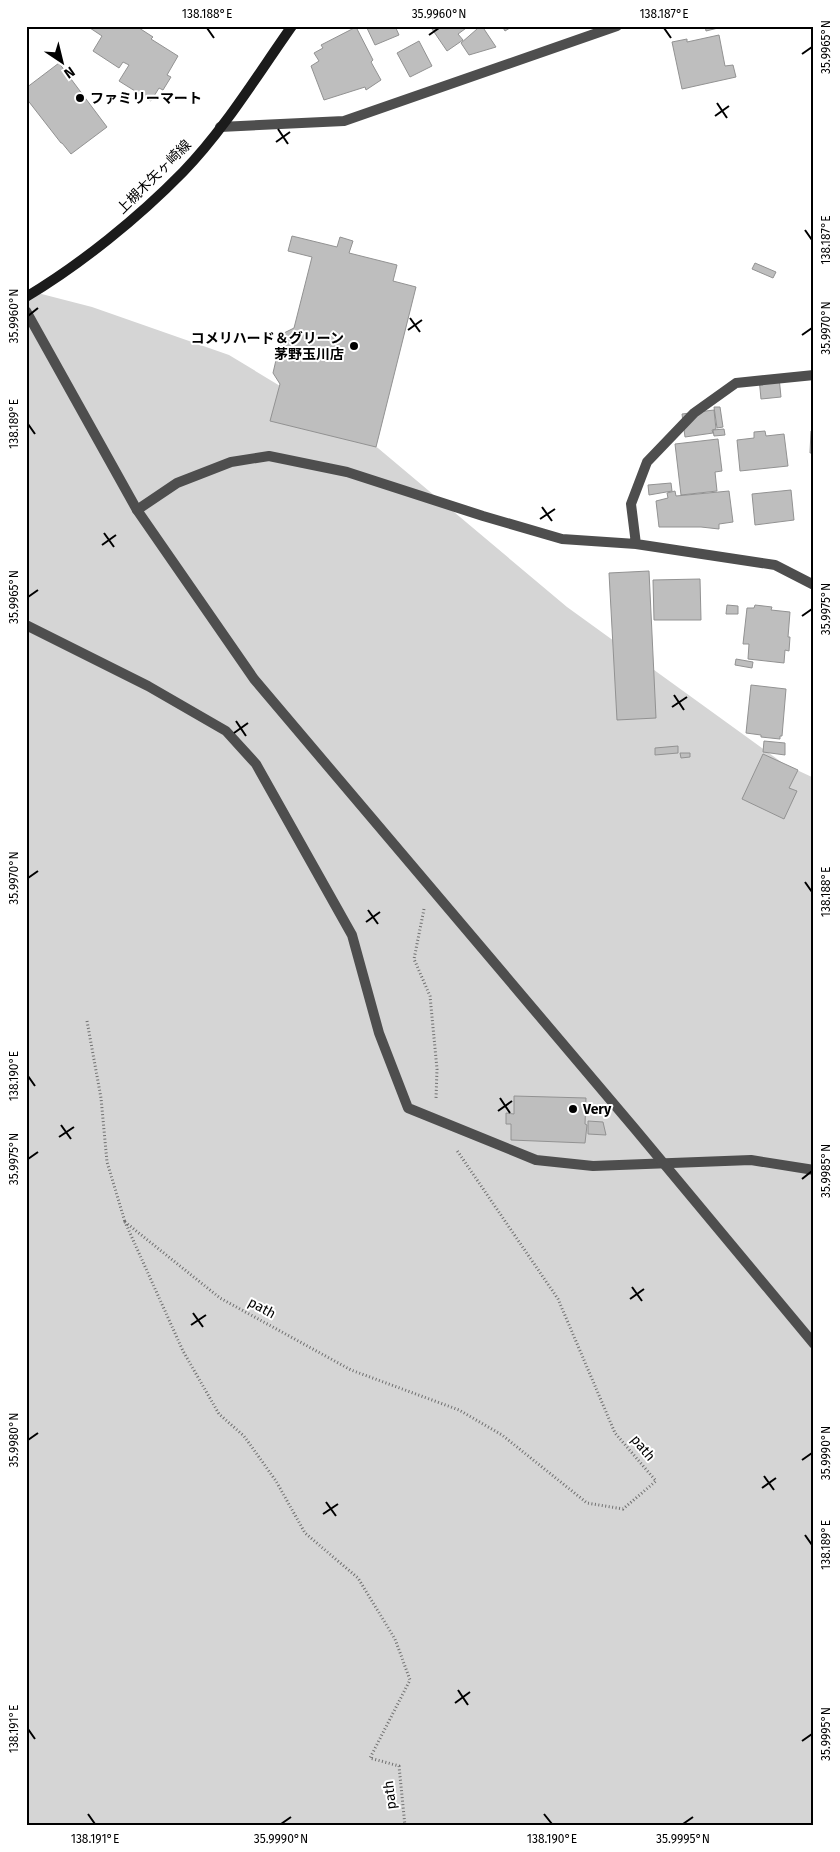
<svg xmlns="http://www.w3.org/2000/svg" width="840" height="1852" viewBox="0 0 840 1852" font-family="'Fira Sans','Noto Sans JP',sans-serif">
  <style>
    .green { fill: #d5d5d5 }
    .building { fill: #bebebe; stroke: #929292 }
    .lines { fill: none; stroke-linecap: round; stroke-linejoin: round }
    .path { stroke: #707070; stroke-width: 3; stroke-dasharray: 1 2.5; stroke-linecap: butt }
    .minor { stroke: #4e4e4e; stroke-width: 10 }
    .tertiary { stroke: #4e4e4e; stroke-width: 10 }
    .secondary { stroke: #1b1b1b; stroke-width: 10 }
    .ticks { fill: none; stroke: #000; stroke-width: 2 }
    .poi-dot { fill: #000; stroke: #fff; stroke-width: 2 }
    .labels { text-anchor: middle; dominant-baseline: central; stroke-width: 4; stroke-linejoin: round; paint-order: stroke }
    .poi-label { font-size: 14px; font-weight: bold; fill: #000; stroke: #fff; text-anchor: start }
    .street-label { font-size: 14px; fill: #000; stroke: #fff }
    .neatline { fill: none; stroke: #000; stroke-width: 2 }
    .ticks-label { font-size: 12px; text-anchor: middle; fill: #000 }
  </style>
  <rect width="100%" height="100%" fill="#fff"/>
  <path class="green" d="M26,290L92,307L229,355L366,438L567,607L784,764L814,778V1826H26Z"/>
  <path class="building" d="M87,26H136L153,37L151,39L178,56L167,75L171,77L163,90L159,88L151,101L119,81L129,65L123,62L119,68L93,51L102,36Z
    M366,26H395L399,35L375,45Z
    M430,26H469L458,34L463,40L447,51Z
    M475,26H482L496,47L469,55L461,43L477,29Z
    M502,26H513L505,31Z
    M705,26H726L706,31Z
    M356,27L373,60L371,62L381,80L366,90L365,87L324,100L311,66L319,61L314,53L323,48L321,45Z
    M719,35L725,66L733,65L736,77L682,89L672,42L687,39V42Z
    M419,41L432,66L410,77L397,53Z
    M59,63L107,127L71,154L62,143H61L26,98V88Z
    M292,236L337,247L340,237L353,241L349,253L397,265L393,281L416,287L376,447L270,421L280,384L273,373L282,334L294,328L312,257L288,251Z
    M755,263L776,272L773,278L752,269Z
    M779,377L781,397L761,399L759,378Z
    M714,407H720L723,427L717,428Z
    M714,410L716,429L712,430L713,433L685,437L682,414Z
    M724,429L725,435L714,436L713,430Z
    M765,431L766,436L784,434L788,466L740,471L737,440L754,438V432Z
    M811,431H814V453H810Z
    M718,439L722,471L715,472L717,491L681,495L675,444Z
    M671,483L672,491L649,495L648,485Z
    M791,490L794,520L755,525L752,494Z
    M675,491L676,496L729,491L733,522L719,524V529L701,527H659L656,501L668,498L667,493Z
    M649,571L656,718L617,720L609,573Z
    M700,579L701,620H654L653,580Z
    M727,605L738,606V614H726Z
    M755,605L772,607L771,610L790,612L788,637H790L789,651L785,650L784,663L748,659L749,644H743L747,608H754Z
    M736,659L753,662L752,668L735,665Z
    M751,685L786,689L782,736H780V739L761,737V735L746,733Z
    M764,741L785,743V755L763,752Z
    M678,746V753L655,755V748Z
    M680,753H690V757L681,758Z
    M763,754L798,770L789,788L797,791L784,819L742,799Z
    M514,1096L586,1098L585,1124L587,1125L585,1143L511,1140V1124H506V1113L514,1114Z
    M588,1121L603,1122L606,1135L588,1134Z"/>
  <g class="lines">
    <path class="path" d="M424,909L414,959L430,996L437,1069L436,1099
      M87,1021L101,1098L107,1162L125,1222
      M405,1826L399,1766L370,1758L410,1680L395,1639L358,1578L305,1533L276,1481L244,1436L219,1414L183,1351L125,1222L220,1298L351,1370L459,1410L502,1435L587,1503L623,1509L656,1481L615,1433L558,1299L456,1149"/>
    <path class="minor" d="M220,127L344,121L617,26
      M137,510L177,483L231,462L269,456L347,472L483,516L562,539L636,544L775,565L814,585
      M636,544L631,504L647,462L694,413L736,383L814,375
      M26,625L148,686L226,731L256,764L352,935L379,1033L408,1108L536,1160L593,1166L751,1160L814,1170"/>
    <path class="tertiary" d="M26,311L137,510L254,679L635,1129L814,1344"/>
    <path class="secondary" d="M26,297C81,264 138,218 183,172C224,130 258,74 292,26"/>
  </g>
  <path class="ticks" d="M207,28L214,38M664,28L671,38M429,35L439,28M802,54L812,47M717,103L727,118M715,116L729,106M278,129L288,144M276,142L290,132M805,230L812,240M28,316L38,308M410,318L420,332M408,330L422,320M802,335L812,328M28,424L35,434M542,507L552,521M540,519L555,509M104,533L114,547M102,545L116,535M28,597L38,590M802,616L812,609M674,695L684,710M672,707L687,697M236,721L246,736M234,733L248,723M28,878L38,871M805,882L812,892M368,910L378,924M366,922L380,912M28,1076L35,1086M500,1098L510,1113M498,1111L512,1101M61,1125L71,1139M59,1137L74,1127M28,1159L38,1152M802,1179L812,1171M632,1287L642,1301M630,1299L644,1289M193,1313L203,1327M191,1325L206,1315M28,1440L38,1433M802,1460L812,1453M764,1476L774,1490M762,1488L776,1478M326,1502L336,1516M323,1514L338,1504M805,1535L812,1545M458,1690L468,1705M455,1703L470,1692M28,1729L35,1739M802,1741L812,1734M88,1814L95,1824M544,1814L552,1824M281,1824L291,1817M683,1824L693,1817"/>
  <g class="poi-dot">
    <circle cx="80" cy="98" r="5"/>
    <circle cx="354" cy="346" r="5"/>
    <circle cx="573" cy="1109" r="5"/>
  </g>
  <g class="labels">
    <g class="poi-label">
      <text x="90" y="98">ファミリーマート</text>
      <text x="344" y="338" text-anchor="end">コメリハード＆グリーン<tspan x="344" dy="16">茅野玉川店</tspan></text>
      <text x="583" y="1109">Very</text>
    </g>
    <g class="street-label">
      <text transform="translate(154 177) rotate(-45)">上槻木矢ヶ崎線</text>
      <text transform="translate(262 1308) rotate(29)">path</text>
      <text transform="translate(643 1448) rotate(50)">path</text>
      <text transform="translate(390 1795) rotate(-96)">path</text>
    </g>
  </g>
  <rect width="840" height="1852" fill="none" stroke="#ffffff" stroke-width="55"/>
  <g transform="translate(62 62) rotate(145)" stroke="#ffffff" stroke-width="4" paint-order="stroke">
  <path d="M0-4L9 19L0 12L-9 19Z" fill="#000000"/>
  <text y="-8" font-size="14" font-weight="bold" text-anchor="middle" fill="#000000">N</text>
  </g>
  <rect x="28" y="28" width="784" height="1796" class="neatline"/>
  <g class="ticks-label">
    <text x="207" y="18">138.188°E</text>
    <text x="439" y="18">35.9960°N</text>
    <text x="664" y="18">138.187°E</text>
    <text transform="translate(826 47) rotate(-90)" y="4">35.9965°N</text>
    <text transform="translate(826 240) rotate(-90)" y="4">138.187°E</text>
    <text transform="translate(14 316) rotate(-90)" y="4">35.9960°N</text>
    <text transform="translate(826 328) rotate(-90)" y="4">35.9970°N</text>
    <text transform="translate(14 424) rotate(-90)" y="4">138.189°E</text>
    <text transform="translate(14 597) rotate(-90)" y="4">35.9965°N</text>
    <text transform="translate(826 609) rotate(-90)" y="4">35.9975°N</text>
    <text transform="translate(14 878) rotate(-90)" y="4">35.9970°N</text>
    <text transform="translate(826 892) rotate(-90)" y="4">138.188°E</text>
    <text transform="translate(14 1076) rotate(-90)" y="4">138.190°E</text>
    <text transform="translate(14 1159) rotate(-90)" y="4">35.9975°N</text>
    <text transform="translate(826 1171) rotate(-90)" y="4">35.9985°N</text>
    <text transform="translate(14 1440) rotate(-90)" y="4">35.9980°N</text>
    <text transform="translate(826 1453) rotate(-90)" y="4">35.9990°N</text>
    <text transform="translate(826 1545) rotate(-90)" y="4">138.189°E</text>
    <text transform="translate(14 1729) rotate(-90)" y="4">138.191°E</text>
    <text transform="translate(826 1734) rotate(-90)" y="4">35.9995°N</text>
    <text x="95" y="1843">138.191°E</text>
    <text x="281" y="1843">35.9990°N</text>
    <text x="552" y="1843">138.190°E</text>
    <text x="683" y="1843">35.9995°N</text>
  </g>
</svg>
